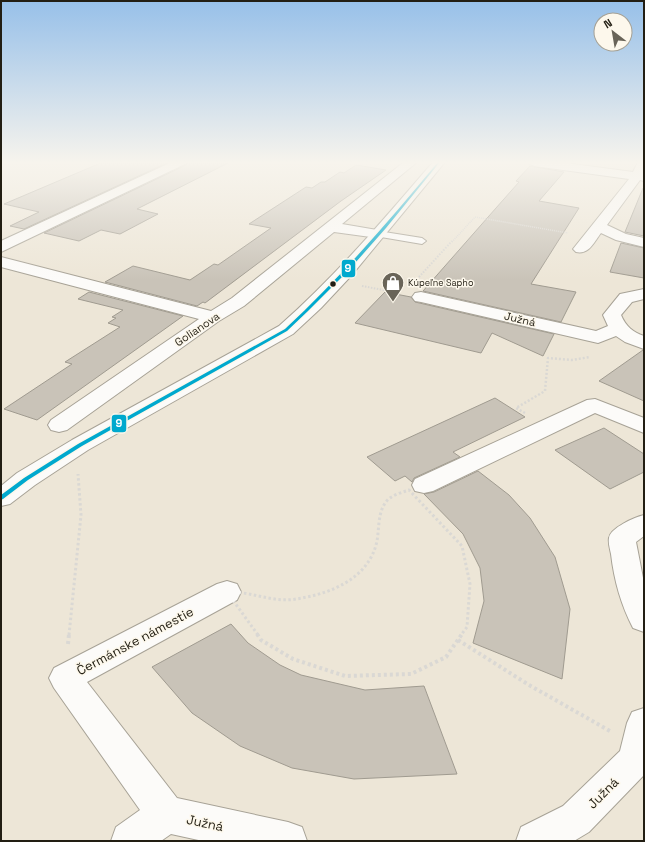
<svg xmlns="http://www.w3.org/2000/svg" width="645" height="842" viewBox="0 0 645 842" font-family="'Space Grotesk',sans-serif">
  <style>
    .building { fill: #c9c3b8; stroke: #a09b90 }
    .lines { fill: none; stroke-linecap: round; stroke-linejoin: round }
    .service-casing { stroke: #a7a296; stroke-width: 2 }
    .minor-casing { stroke: #a7a296; stroke-width: 2 }
    .tertiary-casing { stroke: #a7a296; stroke-width: 2 }
    .path-far4 { stroke: #dad8d4; stroke-width: 1.5; stroke-dasharray: 1 1; stroke-linecap: butt }
    .path-far3 { stroke: #dad8d4; stroke-width: 2; stroke-dasharray: 1.5 1.5; stroke-linecap: butt }
    .path-far2 { stroke: #dad8d4; stroke-width: 2.5; stroke-dasharray: 2 2; stroke-linecap: butt }
    .path-far1 { stroke: #dad8d4; stroke-width: 3; stroke-dasharray: 2.5 2.5; stroke-linecap: butt }
    .path { stroke: #dad8d4; stroke-width: 4; stroke-dasharray: 3 3; stroke-linecap: butt }
    .service { fill: #fcfbf9; fill-rule: evenodd }
    .minor { fill: #fcfbf9; fill-rule: evenodd }
    .tertiary { fill: #fcfbf9; fill-rule: evenodd }
    .bus-1-casing { stroke: #fdf8ec; stroke-width: 3 }
    .bus-1 { fill: #00a9ce; fill-rule: evenodd }
    .bus-dot { fill: #221e13; stroke: #fdf8ec; stroke-width: 1.5 }
    .labels { text-anchor: middle; dominant-baseline: central; stroke-width: 3; stroke-linejoin: round; paint-order: stroke }
    .far-poi-label { font-size: 9px; fill: #221e13; stroke: #fdf8ec; text-anchor: start }
    .street-label { font-size: 11px; fill: #221e13; stroke: #fdf8ec }
    .near-street-label { font-size: 13px; fill: #221e13; stroke: #fdf8ec }
    .line-badge { stroke: #fdf8ec; stroke-width: 1.5 }
    .badge-label { font-size: 11px; text-anchor: middle; font-weight: bold; fill: #fff }
  </style>
  <rect width="100%" height="100%" fill="#ede6d7"/>
  <path class="building" d="M103,162H169L24,229L10,226L39,212L4,204Z
    M188,162H230L137,209L158,214L120,234L101,230L79,241L44,233L186,165Z
    M356,165L386,170L341,201L205,303L203,302L197,306L105,282L133,266L190,280L214,264L218,265L271,228L249,224L306,187L312,188L321,182H325L340,172L344,173Z
    M530,166L564,172L539,201L579,208L531,284L576,292L561,322L423,291L496,208L519,182L516,181Z
    M643,188L644,189V236L625,232Z
    M621,243L644,248V278L610,272Z
    M89,292L183,316L37,420L4,409L72,364L65,362L120,327L108,323L116,318L112,317L123,310L78,299Z
    M385,292L411,297L415,302L554,334L543,356L492,333L481,353L355,323Z
    M643,350H644V401L599,381Z
    M495,398L525,417L453,452L460,457L414,478L412,482L405,476L395,481L367,457Z
    M604,428L644,454V472L610,489L555,450Z
    M478,471L509,495L530,518L555,557L570,609L562,679L473,643L484,601L480,568L463,534L424,494L434,492Z
    M231,624L248,643L280,665L301,675L365,690L424,686L457,774L354,779L292,768L240,746L192,713L152,667Z"/>
  <g class="lines">
    <g class="service-casing">
      <path id="service" d="M378,231L422,238L426,241L422,244L375,236L374,234Z"/>
    </g>
    <g class="minor-casing">
      <path id="minor" d="M172,162H187L185,164L1,252V241Z
        M404,162H417L342,224L383,231L385,234L383,237L378,238L334,232L244,306L219,321L67,430L59,432L51,430L48,425L51,420L199,319L1,267V257L211,311L232,298Z
        M528,162H558L633,172L638,162H644V181L640,180L607,225L626,234L644,238V247L616,240L601,233C594,242 589,255 576,252L573,249L629,179L534,166L530,164Z
        M644,289V299L632,302L621,315C626,327 633,332 644,336V349L625,342L616,336L598,343L421,302L415,301L412,297L415,293L421,292L596,331L608,326L603,315L620,294Z
        M595,399L644,418V433L595,413L433,491L424,493L415,491L412,485L415,479L587,400Z
        M644,515V536L636,542L644,583V632L633,628C621,605 614,580 611,554C610,549 608,543 609,538C610,528 635,517 644,515Z
        M227,581L237,584L241,592L237,600L87,682L177,798L288,822L302,827L307,841H203L171,834L161,841H111L116,827L140,810L54,688L49,678L54,668L217,584Z
        M644,708V775L589,832L574,841H516L521,827L563,806L620,751L627,723L632,712Z"/>
    </g>
    <g class="tertiary-casing">
      <path id="tertiary" d="M433,162H445L351,276L321,308L293,334L88,450L35,485L10,504L1,506V486L17,473L72,440L279,326C336,276 384,219 433,162Z"/>
    </g>
    <path class="path-far4" d="M452,242L475,217L568,233"/>
    <path class="path-far3" d="M419,277L452,241
      M362,286L400,293"/>
    <path class="path-far2" d="M525,413L516,408L545,391L548,358L572,360L590,357"/>
    <path class="path-far1" d="M69,635L81,515L78,474
      M258,635L227,592C251,591 272,603 296,599C330,594 369,579 377,541C379,530 378,515 384,505C388,496 400,493 409,490L462,546L470,584L467,627L461,635"/>
    <path class="path" d="M257,634L261,640L293,659L345,676L411,674L446,657L462,634
      M458,640L529,685L610,731
      M68,644L69,634"/>
    <use href="#service" class="service"/>
    <use href="#minor" class="minor"/>
    <use href="#tertiary" class="tertiary"/>
    <g class="bus-1-casing">
      <path id="bus-1" d="M438,162H440L386,228L348,271L308,311L287,331L82,446L28,480L3,499L1,500V495L24,478L78,444L285,329C341,277 389,221 438,162Z"/>
    </g>
    <use href="#bus-1" class="bus-1"/>
  </g>
  <linearGradient id="sky" x2="0" y2="1"><stop stop-color="#97c0e9"/><stop offset="0.58" stop-color="#f7f4ed"/><stop offset="1" stop-color="#f7f4ed" stop-opacity="0"/></linearGradient>
  <rect width="645" height="280" fill="url(#sky)"/>
  <defs>
    <g id="shop-pin" transform="scale(1.15)"><path d="M0 17L-7.5 6A9.5 9.5 0 1 1 7.5 6Z" fill="#696458" stroke="#fdf8ec"/><path d="M-5-2.5h2.3a2.7 3.5 0 0 1 5.4 0H5L5.5 6h-11ZM-1.5-2.5h3a1.5 2.3 0 0 0-3 0Z" fill="#fff"/></g>
  </defs>
  <g fill-rule="evenodd">
    <use href="#shop-pin" x="393" y="283"/>
  </g>
  <circle class="bus-dot" cx="333" cy="284" r="3.5"/>
  <g class="labels">
    <g class="far-poi-label">
      <text x="408" y="283">Kúpeľne Sapho</text>
    </g>
    <g class="street-label">
      <text transform="translate(520 319) rotate(13)">Južná</text>
      <text transform="translate(197 329) rotate(-34)">Golianova</text>
    </g>
    <g class="near-street-label">
      <text transform="translate(135 641) rotate(-28)">Čermánske námestie</text>
      <text transform="translate(603 793) rotate(-45)">Južná</text>
      <text transform="translate(205 823) rotate(12)">Južná</text>
    </g>
  </g>
  <g class="line-badge">
    <rect x="341" y="259" width="15" height="19" rx="4" fill="#00a9ce"/>
    <rect x="111" y="414" width="16" height="19" rx="4" fill="#00a9ce"/>
  </g>
  <g class="badge-label">
    <text x="348" y="272">9</text>
    <text x="119" y="427">9</text>
  </g>
  <rect width="645" height="842" fill="none" stroke="#221e13" stroke-width="4"/>
  <g transform="translate(613 32) rotate(329)"><circle r="19" fill="#fdf8ec" stroke="#a5a195"/>
  <path d="M0-3L7 15L0 10L-7 15Z" fill="#696458"/>
  <text y="-6" font-size="11" font-weight="bold" text-anchor="middle" fill="#221e13">N</text>
  </g>
</svg>
